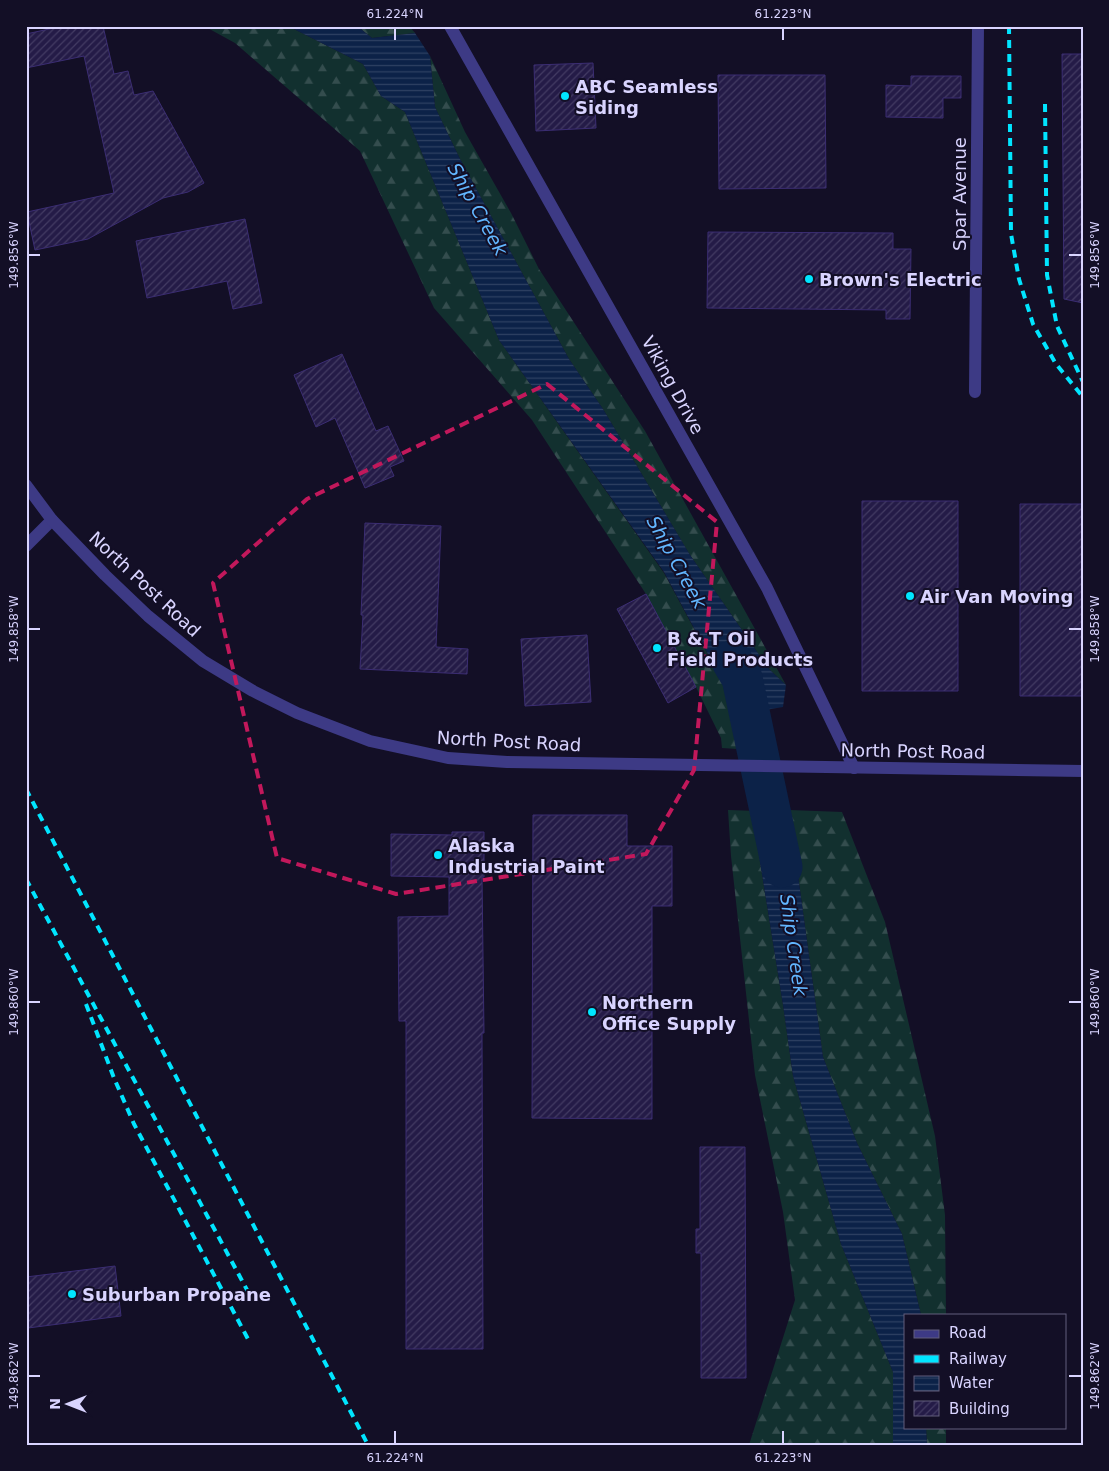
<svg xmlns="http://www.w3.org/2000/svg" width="1109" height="1471" viewBox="0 0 1109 1471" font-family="'DejaVu Sans',sans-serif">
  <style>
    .forest { fill: url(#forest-firs) }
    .water { fill: url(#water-rules) }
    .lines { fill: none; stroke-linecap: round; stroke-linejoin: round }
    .river { stroke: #0c2248; stroke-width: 41 }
    .building { fill: url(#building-hatch); stroke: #3b2d73 }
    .minor { stroke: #3d3a85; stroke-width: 12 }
    .tertiary { stroke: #3d3a85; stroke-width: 12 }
    .rail { stroke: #00e5ff; stroke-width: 4; stroke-dasharray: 8 6; stroke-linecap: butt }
    .marked { fill: none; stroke: #c2185b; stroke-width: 4; stroke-dasharray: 10 6; stroke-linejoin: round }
    .ticks { fill: none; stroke: #d9d4ff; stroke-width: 2 }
    .poi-dot { fill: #00e5ff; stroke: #130f26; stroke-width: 2 }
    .labels { text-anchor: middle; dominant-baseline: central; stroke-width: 4; stroke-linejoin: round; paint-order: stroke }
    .poi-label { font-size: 18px; font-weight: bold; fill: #d9d4ff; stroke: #130f26; text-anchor: start }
    .street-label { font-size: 18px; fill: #d9d4ff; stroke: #130f26 }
    .water-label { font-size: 19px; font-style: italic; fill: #62b6ff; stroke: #130f26 }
    .neatline { fill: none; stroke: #d9d4ff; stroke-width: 2 }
    .ticks-label { font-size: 12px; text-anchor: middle; fill: #d9d4ff }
  </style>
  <defs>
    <pattern id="forest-firs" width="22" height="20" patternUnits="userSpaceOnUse" patternTransform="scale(1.25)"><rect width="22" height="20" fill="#12302f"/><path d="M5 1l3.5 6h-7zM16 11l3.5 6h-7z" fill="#344d4e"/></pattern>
    <pattern id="water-rules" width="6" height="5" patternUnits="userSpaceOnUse" patternTransform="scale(1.25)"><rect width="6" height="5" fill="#0c2248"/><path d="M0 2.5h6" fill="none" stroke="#2f4163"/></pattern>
    <pattern id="building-hatch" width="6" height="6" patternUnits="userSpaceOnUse" patternTransform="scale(1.25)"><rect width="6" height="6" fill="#241b47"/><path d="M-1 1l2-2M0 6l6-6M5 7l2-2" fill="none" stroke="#433b63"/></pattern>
  </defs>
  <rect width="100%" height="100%" fill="#130f26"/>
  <path class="forest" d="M204,26H288L363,64L381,96L405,112L499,340L664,573L734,703L738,749L722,748L721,738L696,687L646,594L532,420L434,308L360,151L235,43Z
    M357,26H409L415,33L372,38Z
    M430,56L465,132L511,213L539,269L645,431L786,685L769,669L690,555L603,409L569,359L460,159L435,107Z
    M728,810L757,811L760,862L783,1005L793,1076L841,1244L893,1372V1445H749L795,1300L783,1212L755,1075L731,856Z
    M789,810L842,812L885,922L935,1136L945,1215L946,1315H921L902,1234L857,1143L823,1057Z
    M926,1427H946V1445H927Z"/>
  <path class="water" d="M288,26H357L372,38L415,33L430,56L435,107L460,159L569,359L603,409L690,555L769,669L786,685L783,707L736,715L734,703L664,572L499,340L405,112L381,96L363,64Z
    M789,810L823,1057L857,1143L902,1234L921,1315H905V1427H926L927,1445H893V1372L841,1244L793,1076L783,1005L760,862L757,811Z"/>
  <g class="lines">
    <path class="river" d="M732,661L742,678L782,867"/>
  </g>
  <path class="building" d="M63,26H103L114,74L128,71L134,95L153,91L204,183L188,192L163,198L88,239L35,250L27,212L114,193L84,56L26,68V34Z
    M1062,54H1083V303L1064,299Z
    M593,63L596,128L536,131L534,65Z
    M718,75H825L826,188L719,189Z
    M911,76H961V98H943V118L886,117V85L911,86Z
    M245,219L262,303L233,309L227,281L147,298L136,241Z
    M708,232L893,233V249H911L910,319H886V310L707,308Z
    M342,354L376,431L388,426L404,461L390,467L394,476L365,488L335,418L316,427L294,375Z
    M862,501H958V691H862Z
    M1020,504H1083V696H1020Z
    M365,523L441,526L436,647L468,649L467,674L360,669L363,615H361Z
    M646,594L696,687L668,703L617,609Z
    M587,635L591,702L525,706L521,639Z
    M533,815H627V846H672V906H652V1119L532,1118Z
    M452,832H484V877H482L484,1033H482L483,1349H406V1021H399L398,917L449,916V877L391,876V834L452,835Z
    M700,1147H745L746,1378H701V1253H696V1229H700Z
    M115,1266L121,1316L28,1328L26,1310V1277Z"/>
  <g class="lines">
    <path class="minor" d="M450,26L767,588L854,768
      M975,392L978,26
      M26,546L52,520"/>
    <path class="tertiary" d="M26,485L52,520L105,575L148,616L203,661L253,691L297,713L370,741L448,758L507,762L1083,771"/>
    <path class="rail" d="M1009,26L1011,234L1019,279L1033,324L1056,364L1083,397
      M1045,104L1047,275L1057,326L1083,382
      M26,789L368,1445
      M26,879L253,1301
      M86,1004L114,1078L134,1124L248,1339"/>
  </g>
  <path class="marked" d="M547,384L717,522L694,770L646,854L396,894L277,858L213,583L307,499Z"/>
  <path class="ticks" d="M395,28V40M783,28V40M28,255H40M1069,255H1082M28,629H40M1069,629H1082M28,1002H40M1069,1002H1082M28,1376H40M1069,1376H1082M395,1431V1444M783,1431V1444"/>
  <g class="poi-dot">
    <circle cx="565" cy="96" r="5"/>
    <circle cx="809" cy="279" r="5"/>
    <circle cx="910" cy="596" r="5"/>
    <circle cx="657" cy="648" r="5"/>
    <circle cx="438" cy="855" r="5"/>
    <circle cx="592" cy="1012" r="5"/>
    <circle cx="72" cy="1294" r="5"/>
  </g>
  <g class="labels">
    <g class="poi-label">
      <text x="575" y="86">ABC Seamless<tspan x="575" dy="21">Siding</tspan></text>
      <text x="819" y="279">Brown's Electric</text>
      <text x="920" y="596">Air Van Moving</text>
      <text x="667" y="638">B &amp; T Oil<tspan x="667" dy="21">Field Products</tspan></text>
      <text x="448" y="845">Alaska<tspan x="448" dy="21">Industrial Paint</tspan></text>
      <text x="602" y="1002">Northern<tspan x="602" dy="21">Office Supply</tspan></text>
      <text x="82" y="1294">Suburban Propane</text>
    </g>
    <g class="street-label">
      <text transform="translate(959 194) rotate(-90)">Spar Avenue</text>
      <text transform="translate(673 385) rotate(61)">Viking Drive</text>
      <text transform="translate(145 584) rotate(43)">North Post Road</text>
      <text transform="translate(509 741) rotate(3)">North Post Road</text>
      <text transform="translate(913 751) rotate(1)">North Post Road</text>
    </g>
    <g class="water-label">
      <text transform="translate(478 209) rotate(61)">Ship Creek</text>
      <text transform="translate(677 562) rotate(61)">Ship Creek</text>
      <text transform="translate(794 945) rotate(82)">Ship Creek</text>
    </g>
  </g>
  <rect width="1109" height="1471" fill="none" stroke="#130f26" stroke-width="55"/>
  <rect x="904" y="1314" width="162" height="115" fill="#130f26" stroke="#625e7d"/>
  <rect x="914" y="1330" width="25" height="8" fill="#3d3a85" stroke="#625e7d"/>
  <text x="949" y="1338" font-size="15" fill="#d9d4ff">Road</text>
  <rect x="914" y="1355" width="25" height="8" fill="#00e5ff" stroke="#625e7d"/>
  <text x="949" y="1364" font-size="15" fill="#d9d4ff">Railway</text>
  <rect x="914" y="1376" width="25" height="15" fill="url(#water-rules)" stroke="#625e7d"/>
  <text x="949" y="1388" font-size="15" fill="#d9d4ff">Water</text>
  <rect x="914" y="1401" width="25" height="15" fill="url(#building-hatch)" stroke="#625e7d"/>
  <text x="949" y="1414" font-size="15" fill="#d9d4ff">Building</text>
  <g transform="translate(68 1404) rotate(270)" stroke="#130f26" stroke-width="4" paint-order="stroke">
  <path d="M0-4L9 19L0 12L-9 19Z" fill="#d9d4ff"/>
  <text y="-8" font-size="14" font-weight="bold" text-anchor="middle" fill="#d9d4ff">N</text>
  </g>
  <rect x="28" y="28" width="1054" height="1416" class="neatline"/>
  <g class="ticks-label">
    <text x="395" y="18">61.224°N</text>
    <text x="783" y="18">61.223°N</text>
    <text transform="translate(1095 255) rotate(-90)" y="4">149.856°W</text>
    <text transform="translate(14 255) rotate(-90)" y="4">149.856°W</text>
    <text transform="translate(1095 629) rotate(-90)" y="4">149.858°W</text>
    <text transform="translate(14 629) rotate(-90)" y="4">149.858°W</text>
    <text transform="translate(1095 1002) rotate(-90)" y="4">149.860°W</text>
    <text transform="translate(14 1002) rotate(-90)" y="4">149.860°W</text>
    <text transform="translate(1095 1376) rotate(-90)" y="4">149.862°W</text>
    <text transform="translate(14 1376) rotate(-90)" y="4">149.862°W</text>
    <text x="395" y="1462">61.224°N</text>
    <text x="783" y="1462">61.223°N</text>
  </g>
</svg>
